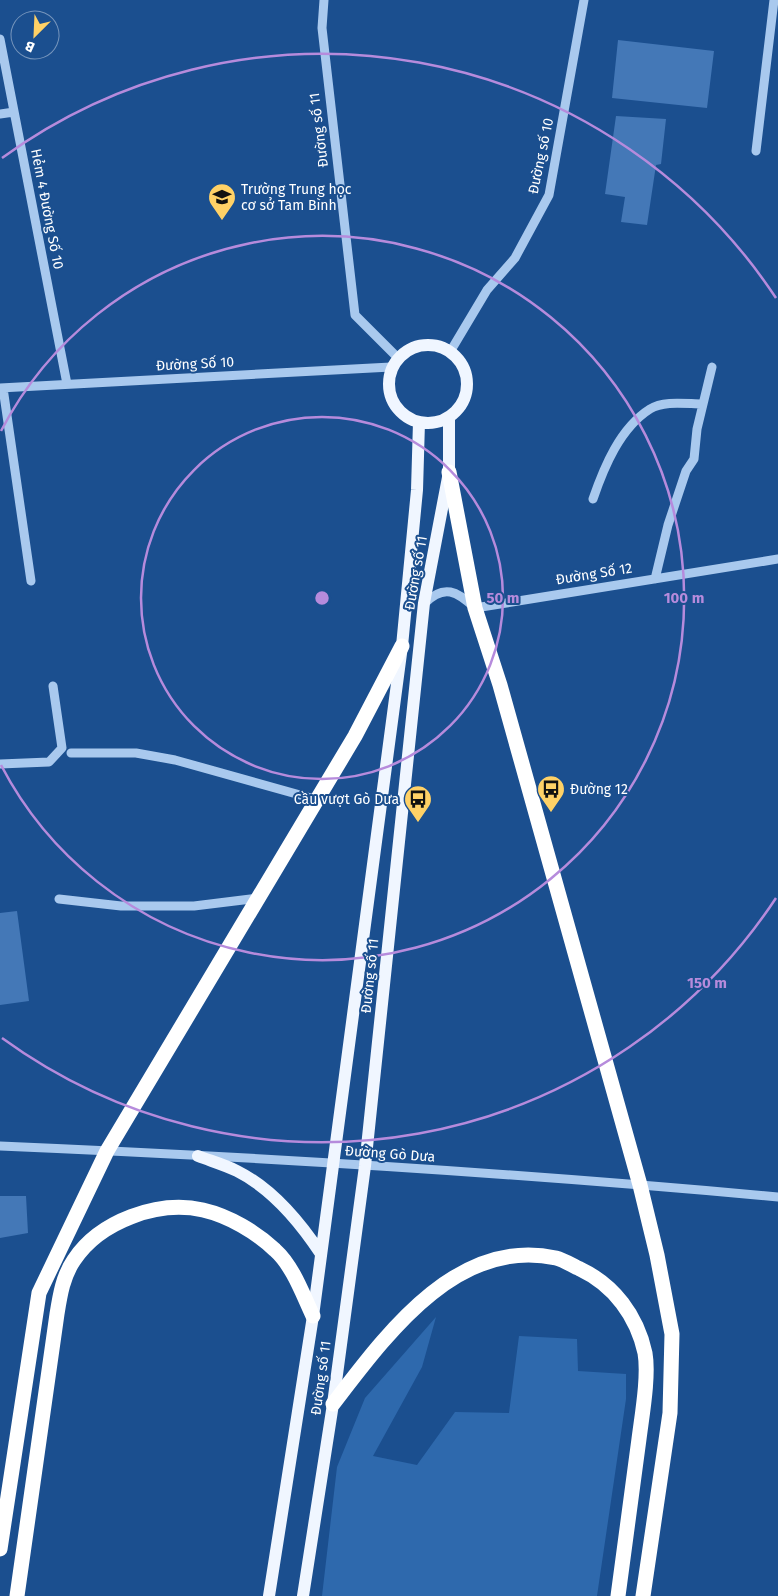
<svg xmlns="http://www.w3.org/2000/svg" width="778" height="1596" viewBox="0 0 778 1596" font-family="'Fira Sans',sans-serif">
  <style>
    .green { fill: #2e69ad }
    .building { fill: #4478b7 }
    .lines { fill: none; stroke-linecap: round; stroke-linejoin: round }
    .minor { stroke: #a9c9ee; stroke-width: 9 }
    .major { stroke: #f0f6ff; stroke-width: 12 }
    .highway { stroke: #fff; stroke-width: 15 }
    .ring { fill: none; stroke: #b68bdc; stroke-width: 2.5 }
    .labels { text-anchor: middle; dominant-baseline: central; stroke-width: 4; stroke-linejoin: round; paint-order: stroke }
    .street-label { font-size: 14px; fill: #fff; stroke: #1b4f8f }
    .poi-label { font-size: 14px; fill: #fff; stroke: #1b4f8f; text-anchor: start }
    .centre { fill: #b68bdc; stroke: #1b4f8f; stroke-width: 2.5 }
    .ring-label { font-size: 15px; text-anchor: middle; font-weight: bold; fill: #b68bdc; stroke: #1b4f8f; stroke-width: 4; stroke-linejoin: round; paint-order: stroke }
  </style>
  <rect width="100%" height="100%" fill="#1b4f8f"/>
  <path class="green" d="M436,1317L422,1367L373,1456L417,1465L455,1412L509,1413L519,1336L577,1339L578,1371L626,1374V1399L597,1596H322L337,1467L365,1398Z"/>
  <path class="building" d="M618,40L714,51L707,108L612,98Z
    M616,116L666,119L661,164L656,165L647,225L621,222L625,197L605,194Z
    M17,911L29,1001L0,1005V913Z
    M0,1196H26L28,1233L0,1238Z"/>
  <g class="lines">
    <path class="minor" d="M324,0L322,28L355,315L398,358
      M0,39L67,384
      M0,114L14,112
      M756,151L774,0
      M450,352L487,290L515,258L549,195L584,0
      M0,388L391,367
      M3,388L31,581
      M593,499C604,467 620,428 650,409C664,400 687,404 703,404
      M655,579L668,525L686,471L694,459L697,429L712,367
      M425,603C444,584 457,591 475,608L778,559
      M71,753H136L175,760L318,800
      M0,764L49,762L62,748L53,686
      M59,899L121,906H194L259,898
      M0,1146C260,1157 519,1173 778,1197"/>
    <path class="major" d="M389 384a39 39 0 1 1 78 0a39 39 0 1 1-78 0Z
      M198,1156C211,1161 225,1165 237,1171C273,1189 300,1222 321,1254
      M269,1596L313,1316L402,646L417,490L419,422
      M303,1596L333,1404L365,1166L424,603L449,472V417"/>
    <path class="highway" d="M449,472L475,608L500,685L640,1185L657,1255L672,1334L670,1413L643,1596
      M333,1404C386,1335 457,1236 556,1258C564,1260 573,1266 580,1269C614,1285 637,1316 645,1353C649,1376 642,1415 639,1439C632,1491 625,1544 618,1596
      M0,1549L39,1293L107,1151L355,736L402,646
      M17,1596L57,1314C60,1295 63,1276 74,1260C100,1221 158,1200 203,1210C229,1216 256,1232 275,1250C293,1266 303,1295 313,1316"/>
  </g>
  <g class="ring">
    <circle cx="322" cy="598" r="181"/>
    <path d="M1 431A362 362 0 1 1 1 765"/>
    <path d="M776 898A544 544 0 0 1 2 1038M2 158A544 544 0 0 1 776 298"/>
  </g>
  <defs>
    <g id="school-pin" transform="scale(1.4375)"><path d="M0 17L-7.5 6A9.5 9.5 0 1 1 7.5 6Z" fill="#ffd166" stroke="#1b4f8f"/><path d="M0-5L7-2L0 1L-7-2ZM-4 1L0 2.5L4 1V4Q0 6-4 4Z" fill="#111"/></g>
    <g id="bus-pin" transform="scale(1.4375)"><path d="M0 17L-7.5 6A9.5 9.5 0 1 1 7.5 6Z" fill="#ffd166" stroke="#1b4f8f"/><path d="M-5-6H5V4H4V6H2V4H-2V6H-4V4H-5ZM-3.5-4V0h7V-4ZM-3.5 1.2v1.5H-2V1.2ZM2 1.2v1.5H3.5V1.2Z" fill="#111"/></g>
  </defs>
  <g fill-rule="evenodd">
    <use href="#school-pin" x="222" y="197"/>
    <use href="#bus-pin" x="551" y="789"/>
    <use href="#bus-pin" x="418" y="799"/>
  </g>
  <g class="labels">
    <g class="street-label">
      <text transform="translate(319 130) rotate(-97)">Đường số 11</text>
      <text transform="translate(541 156) rotate(-78)">Đường số 10</text>
      <text transform="translate(47 209) rotate(79)">Hẻm 4 Đường Số 10</text>
      <text transform="translate(195 364) rotate(-3)">Đường Số 10</text>
      <text transform="translate(416 573) rotate(-80)">Đường số 11</text>
      <text transform="translate(594 574) rotate(-9)">Đường Số 12</text>
      <text transform="translate(370 976) rotate(-84)">Đường số 11</text>
      <text transform="translate(390 1154) rotate(4)">Đường Gò Dưa</text>
      <text transform="translate(321 1378) rotate(-82)">Đường số 11</text>
    </g>
    <g class="poi-label">
      <text x="241" y="189">Trường Trung học<tspan x="241" dy="16">cơ sở Tam Bình</tspan></text>
      <text x="570" y="789">Đường 12</text>
      <text x="399" y="799" text-anchor="end">Cầu vượt Gò Dưa</text>
    </g>
  </g>
  <circle cx="322" cy="598" r="8" class="centre"/>
  <g class="ring-label">
    <text x="503" y="603">50 m</text>
    <text x="684" y="603">100 m</text>
    <text x="707" y="988">150 m</text>
  </g>
  <g transform="translate(35 35) rotate(204)"><circle r="24" fill="#1b4f8f" stroke="#7695bc"/>
  <path d="M0-4L9 19L0 12L-9 19Z" fill="#ffd166"/>
  <text y="-8" font-size="14" font-weight="bold" text-anchor="middle" fill="#ffffff">B</text>
  </g>
</svg>
